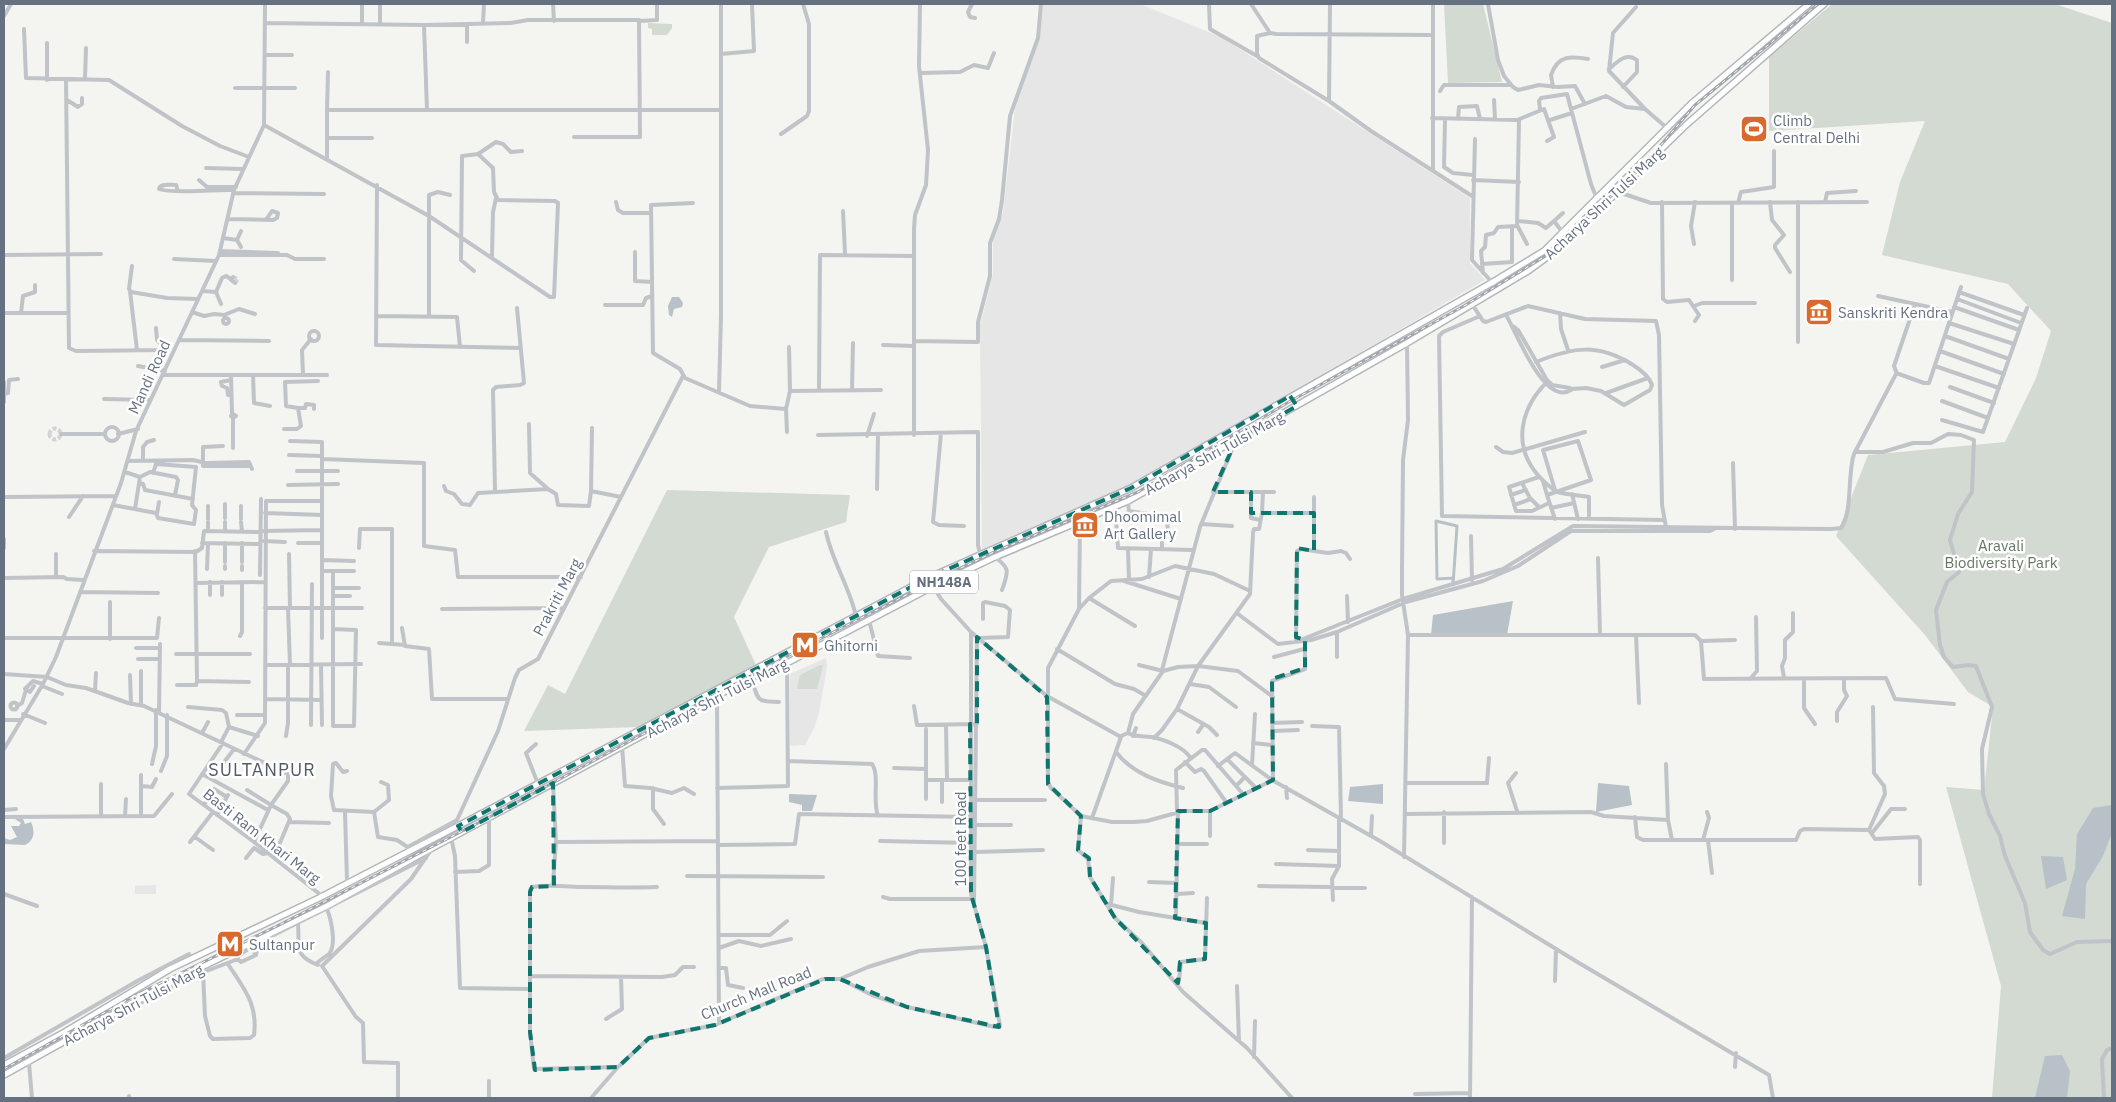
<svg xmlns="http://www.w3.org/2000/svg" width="2116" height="1102" viewBox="0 0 2116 1102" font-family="'IBM Plex Sans',sans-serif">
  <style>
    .built { fill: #e5e6e5 }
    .green { fill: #d3dad1 }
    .water { fill: #b8c1c7 }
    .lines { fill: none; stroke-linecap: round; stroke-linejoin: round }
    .canal { stroke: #b8c1c7; stroke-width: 3 }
    .minor-tunnel { stroke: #d0d4d5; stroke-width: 4; stroke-dasharray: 4 2; stroke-linecap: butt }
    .highway-casing { stroke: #b3b6b9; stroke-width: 8 }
    .minor { stroke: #c0c3c7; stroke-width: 4 }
    .highway { stroke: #fff; stroke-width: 5 }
    .rail-casing { stroke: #a1a6ac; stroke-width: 3 }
    .rail { stroke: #fff; stroke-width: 1; stroke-dasharray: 4; stroke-linecap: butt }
    .marked { fill: none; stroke: #0f766e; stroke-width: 4; stroke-dasharray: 10 6; stroke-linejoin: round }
    .labels { text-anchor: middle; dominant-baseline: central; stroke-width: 5; stroke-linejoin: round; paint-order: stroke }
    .shield { fill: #fff; stroke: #939ca7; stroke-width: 1 }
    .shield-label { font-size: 14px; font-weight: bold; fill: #657181 }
    .poi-label { font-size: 15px; fill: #657181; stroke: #fff; text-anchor: start }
    .street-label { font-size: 15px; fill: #657181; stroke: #fff }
    .park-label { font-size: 15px; fill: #657864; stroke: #fff }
    .quarter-label { font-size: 18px; letter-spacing: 1px; fill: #535b66; stroke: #fff }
  </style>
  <rect width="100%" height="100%" fill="#f4f5f1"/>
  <path class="built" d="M1043,4H1140L1221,37L1470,198V263L1485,280L1135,483L982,550L980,325L993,274V238L1003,212L1015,109L1040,35Z
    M826,658L827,667L819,713L814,728L805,745L790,746V674Z
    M156,885V894H135V886Z"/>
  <path class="green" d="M1444,4H1483L1502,82L1448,83Z
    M1832,4H2055L2112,23V1098H1992L2001,986L1946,787L1984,790L1993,707L1968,692L1925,635L1836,536L1868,455L2005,442L2036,378L2051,331L2008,284L1882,255L1900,182L1925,121L1769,131V57Z
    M648,23L672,24V28L667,35H652V29L648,28Z
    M667,490L850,495L846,522L769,547L734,617L756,665L638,727L524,731L548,685L565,694Z
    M820,665L823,666L817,689H797L800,675Z"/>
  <path class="water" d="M672,297H679L683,303L682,307L674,309L672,317L669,315L668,306Z
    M1513,601L1507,635H1431L1433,615Z
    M1598,783L1629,786L1632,805L1596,812Z
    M1383,784V804L1348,801L1350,787Z
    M789,794L817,795L812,811H802V805L789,802Z
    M2112,805V833L2103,856L2086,884L2085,919L2062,916L2075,869L2077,834L2093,808Z
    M15,819H23L25,824L31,822C35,831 35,840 25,845L4,844V838L10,840L17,837L11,826H19L21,823Z
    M2041,856L2063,857L2067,880L2046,889Z
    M2062,1055L2070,1071L2067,1098H2035L2045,1056Z"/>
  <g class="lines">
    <path class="canal" d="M1436,521L1457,526L1453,585V578L1437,579Z"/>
    <path class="minor-tunnel" d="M233,277L238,279L235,283
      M49.5 434a5.5 5.5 0 1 1 11 0a5.5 5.5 0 1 1-11 0Z"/>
    <g class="highway-casing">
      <path id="highway" d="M4,1065L65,1032L170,969L319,898L458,826L928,578L1131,488L1493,282L1544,251L1691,104L1809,4
        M4,1075L171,982L327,906L432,848L750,678L787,663L934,586L995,557L1128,501L1407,343L1528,271L1561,247L1686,125L1824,4"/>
    </g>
    <path class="minor" d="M362,4V24
      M553,4L554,21
      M972,4L968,12L970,17L975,18
      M1209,4L1210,29L1257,56
      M1251,4L1270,33
      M1433,4V169
      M1488,4L1498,60L1504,76L1513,87L1518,90L1539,85L1558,87L1575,86L1585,104
      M1636,7L1613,33L1609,71L1645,109L1667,128
      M4,16L11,4
      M640,21L657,20V4
      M265,23L424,25L511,23L528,20H639L640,137H574
      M483,23L484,4
      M380,24V4
      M424,25L427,110
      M24,29L26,78L109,80L182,126L220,146L249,157
      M1431,35L1276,34L1270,33L1257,36V54L1259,58L1329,101L1371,131L1472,196
      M467,42V24
      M721,54L754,51L752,4
      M265,55H292
      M1609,69C1617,62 1626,52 1637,60V72L1623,87
      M920,73L960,72L974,65L988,68L994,53
      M85,78L86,48
      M47,80V43
      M66,80L69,348L76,351L166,350
      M1553,87L1551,75C1558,55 1570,56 1588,59
      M235,88H295
      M1440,91L1444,85H1511
      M67,100L78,107L82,104V98
      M1494,100L1495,119
      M1329,101L1330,4
      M1540,109L1539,101L1541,98L1567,94L1591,184L1597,199
      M1571,109L1606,96L1626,107L1645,109
      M327,110L328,72
      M1432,118L1517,120L1544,109L1554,137L1547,141
      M1445,119L1444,167L1453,173L1473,175
      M1458,119L1459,107L1477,106L1480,119
      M1550,120L1572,113
      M264,125L429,216L550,297H554L558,203L555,201L498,200L494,192L493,168L478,154
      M781,134L807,116L809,111V24L803,4
      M327,138H372
      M1475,139L1472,260L1498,289
      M327,158V110H721
      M206,168L243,169
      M199,180L207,187H236
      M1473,180L1519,182
      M377,185L376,345L521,348
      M178,191L176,185C170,185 160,183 159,189C171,194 212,190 228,190H234
      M1618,192L1651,203L1867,202
      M233,193L324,194
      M616,202L618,210L623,213H651
      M1662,202L1663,299L1667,302L1689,300L1699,315L1695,321
      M1770,202L1772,220L1784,235L1775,245V248L1790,272
      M1825,202L1827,193L1856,191
      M693,203L651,205L653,353L680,369L685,378L750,406L786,409
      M1738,203L1741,192L1774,187V151
      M843,211L845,254
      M228,219L273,220L277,218L278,213L272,211L266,220
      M1518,221L1538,223L1546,228L1563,213
      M1554,221L1563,233
      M1517,225L1527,244
      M241,231L237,240L241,247
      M223,238L237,240
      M1694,244L1691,226L1695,202
      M220,251L278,253
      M635,252V281L652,282
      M4,255L101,254
      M219,255H287L295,259H324
      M492,256L493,212L496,198
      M174,259L216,261
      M1482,264L1512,262V227
      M132,266L129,289L131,292L167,298L198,299
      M474,271L461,260L462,156L478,154L496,142L503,144L511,152L522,151
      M1483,273L1481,251L1485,247L1486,235L1494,233L1498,227L1517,226L1519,120
      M233,277L231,280L235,283
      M1732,280V203
      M130,291L137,350
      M202,291L216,292L222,278L226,276L231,279
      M216,292L221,304
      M1959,292L2024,315
      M1878,296L1952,312
      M1957,299L2021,323
      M1472,304L1483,321L1486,322L1528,306L1585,319L1656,321L1659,335L1662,505L1666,527
      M605,305H643L646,298L652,296
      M1694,306L1702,303H1755
      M1954,307L2019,330
      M192,312L204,316L214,314L224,315L239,309L255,314
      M4,313H68
      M21,313L23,296L35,292V285
      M1560,313L1561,329L1568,350
      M1506,315C1516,331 1544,407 1571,390
      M377,316L457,317L460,347
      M429,316V195L438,192L450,195
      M1480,316L1443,332L1439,336L1442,516L1664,520
      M223 321a3 3 0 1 1 6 0a3 3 0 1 1-6 0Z
      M1949,323L2014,344
      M1513,326L1518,330L1547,380L1552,385L1570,388L1571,390
      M156,328L157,340L166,350
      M309 336a5 5 0 1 1 10 0a5 5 0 1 1-10 0Z
      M1945,336L2009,359
      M179,340L269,341
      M914,341L978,342V322L990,276V243L999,219L1002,200L1010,116L1038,38L1041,4
      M1798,342V202
      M883,345L914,346
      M789,347L790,391
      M1940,351L2004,374
      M1536,362C1573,347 1598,343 1633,365C1641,370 1649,376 1652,385L1650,390L1624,405L1601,391L1586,388L1571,389
      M138,366L165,371
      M1935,366L1999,388
      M1602,367L1625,360
      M1897,374L1894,366L1915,304
      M163,375H327
      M231,375L232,414
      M253,375L254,403L270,406
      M303,375L302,350L311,339
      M1548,381C1521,407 1512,444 1537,474C1543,481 1550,488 1558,492C1567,495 1579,495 1589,497V519
      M4,382V402
      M1950,387L1994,403
      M819,390L820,255L914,256
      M852,390L853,343
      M719,392L721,315V4
      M1606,393L1648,378
      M4,394L8,393L9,380L18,379
      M228,395L227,388L222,386L221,382L231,380
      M104,399L150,400
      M1942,401L1988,418
      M298,408H305L306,404L314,405V409
      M233,414L236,416L233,418L231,416Z
      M233,418V448
      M1942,420L1983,432L2027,308
      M529,424L530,473L548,489
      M105 434a7 7 0 1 1 14 0a7 7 0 1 1-14 0Z
      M284,429H297L301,426L298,408L286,406L285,382L318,381
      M787,432L786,409L790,391L881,390
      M941,433L933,522L939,525L964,526
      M61,434H105
      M118,434L138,429
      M818,435L978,432V545L980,554
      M914,435V229L915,215L926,185L928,150L919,66L920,4
      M867,436L874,414
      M290,441L322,442V638
      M223,446L203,447V466H248
      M1496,447L1503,452L1512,453L1585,432
      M1856,452H1883L1913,443H1931L1948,434L1961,435L1974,440L1972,492L1958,514L1950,540L1959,572L1947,582L1936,610L1940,645L1944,657L1953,667L1969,665L1976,666L1992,707L1982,749L1983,794L1989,814L2000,836L2005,856L2025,903L2030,932L2043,950L2050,954L2077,942L2112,941
      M289,455L322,456
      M322,459L424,463V546L455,550L458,577H581
      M143,460V447L147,442L154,440
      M128,461L193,460L206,463L249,462L252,469
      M1733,463L1735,529
      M297,471H338
      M125,472L140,477L135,509
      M140,477L150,472L176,477L178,480L175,495
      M1539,477L1509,487L1516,511H1532L1549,503
      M1543,481L1547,495
      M139,483L143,484L145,490L193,499
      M1522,483L1530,498L1539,507
      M288,485L338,484
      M444,486L446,491L454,494L462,504L470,505L478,493L548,489L556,494L558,505L589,506L591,491L592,428
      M877,489L878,436
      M1555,490L1543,450L1578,441L1591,480L1547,495L1555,519
      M495,491L493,390L496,387L520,385L524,383L517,308
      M591,491L621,497
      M1213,492H1274
      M1251,492V518L1260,520
      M1572,494L1578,519
      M1511,495L1526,490
      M4,497L116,496
      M1314,497V551
      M1128,501L1129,512L1116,520L1118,548L1193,550
      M225,504V518
      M113,505L156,513L158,518L194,524L196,510L192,505L196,467L156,464L153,473
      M1514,505L1531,499
      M208,506V519
      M241,506V519
      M1551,508L1574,503
      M1129,511L1167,517L1168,533L1162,535V548
      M265,513L322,515
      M1262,513L1263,492
      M157,514L159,502
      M69,517L83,496
      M208,522V531
      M225,522V531
      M241,522L242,531
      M1201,524L1232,526
      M264,531L322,530
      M826,532C832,561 849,586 856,616
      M1471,536L1472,580
      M4,539V548
      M264,541L285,542
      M202,543L260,544
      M225,543V562
      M242,543V562
      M298,543H322
      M359,548L360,529H392V644
      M1128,549L1129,581
      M94,551L196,552L202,548L204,531L260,532
      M195,551L197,681
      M289,554L290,608
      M995,557C1011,569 1008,572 1002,590
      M1598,558L1600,635
      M322,560L354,561
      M225,566V569
      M242,566V570
      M207,569L208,543
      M322,571H354
      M260,575L261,499
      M56,577V554
      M1149,577L1151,549
      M4,578L63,577L67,579L84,580
      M928,578L941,599L971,632L1047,696L1121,737L1092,818
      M1124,581L1181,599
      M210,582V595
      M222,582V595
      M197,583L264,582
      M333,588H359
      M1248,590L1214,574L1175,566L1142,579L1111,581L1089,598L1079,609L1048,668V782L1051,788L1081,816L1078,850L1088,859L1090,877L1115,918L1142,943L1183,992L1247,1048L1292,1098
      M80,592L158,593
      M333,596H350
      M1347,596L1348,622
      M1089,598L1135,626
      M265,608H362
      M288,608L290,665
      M442,609L564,608
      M1079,609L1080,521
      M1238,614L1278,644L1311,640L1337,632L1406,602L1483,581L1518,566L1571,531H1710L1714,529
      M869,620L878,656L910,658
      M402,628L405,646L429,649L432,699H508
      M333,629L356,630L354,726H333V571
      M1337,632V657
      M1408,635H1695L1701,641L1704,679L1886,678L1895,699L1954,704
      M1636,635L1639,703
      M240,636L242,632V582
      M4,638H157L159,618
      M979,638L1008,637L1010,610L1005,606L985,602L983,603V619
      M110,639V602
      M1303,639L1403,599L1503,569L1573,526L1831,529L1841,528C1853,512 1847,475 1854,454L1896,374H1899L1924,383H1929L1961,287
      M1296,641L1297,551L1301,549L1328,553L1341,551L1346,553L1350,559
      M1701,641L1735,640
      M379,643L405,645
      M136,648H160
      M1057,649L1115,684L1134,689L1146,696
      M176,654H250
      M1274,657L1304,649
      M138,659H159
      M265,665L361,664
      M321,665L322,725
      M1139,665L1163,671L1178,667L1198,666L1238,671L1273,697
      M1162,670L1200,527L1236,440
      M4,674L47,677L66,685L86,688L128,703L144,706L288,774V781L271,805L287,814L290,819L274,857
      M130,675L131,704
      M751,678C759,699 754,702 779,702
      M1784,678L1782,666L1785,658V640L1793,632V613
      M1750,679L1757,671L1756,617
      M1804,680V708L1815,724
      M1190,684L1209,687L1236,707
      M177,685H196L197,681L249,682
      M34,686L30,692L25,689L33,681L43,684
      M42,686L62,694
      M95,691L96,673
      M717,696L719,1023
      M265,699L321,700
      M10.5 706a3.5 3.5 0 1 1 7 0a3.5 3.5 0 1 1-7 0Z
      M141,705V671
      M17,706L22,703L26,690
      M914,706L917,725L977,724
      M188,707L222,710L226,713L229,727
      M1177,709L1209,727L1217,735
      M159,712L160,644
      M23,714L45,723
      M237,715H265
      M4,720H20
      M1837,721V712L1847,696L1844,690V679
      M1273,723L1302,722
      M311,725L312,584
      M946,725L947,780
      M1312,726L1339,727L1341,818
      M926,729V799
      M1273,731L1298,730
      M1198,732L1203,725
      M202,733L208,722
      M1128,733L1133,714L1163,671
      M286,736L288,723V665
      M1121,736L1128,733C1135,737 1143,736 1151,737C1164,739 1183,747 1190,757
      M1133,736L1136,728
      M1154,738L1162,730L1177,709L1198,666L1250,594L1253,533L1254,529H1259L1262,513H1314
      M221,742L229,727L258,736
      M223,743L189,794L254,842L322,896
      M1253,743L1273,745
      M536,744L526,753L538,784
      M622,746L625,786L650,788L672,793L684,788L694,794
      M4,749L43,684L56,657L121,483L136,431L219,255L234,190L264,125L265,4
      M1116,752C1132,773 1158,782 1183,788
      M244,754L265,723L266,501H322
      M1227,759L1255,787
      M788,761L872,764C880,775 872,800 878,816
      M1185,762L1195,772L1201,769L1204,771L1226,802
      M152,764L156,746V710
      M1666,764L1668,820L1672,840
      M1252,765L1255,714
      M1218,766L1235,753L1272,780L1380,841L1579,963L1769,1075L1773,1098
      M894,768L926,769
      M161,771L167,756V715
      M347,771L343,772L336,763L333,764L331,796L334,810L374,812L378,837L397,840L412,850
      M216,773L234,749
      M1516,773L1508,783L1517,811
      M202,774L268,810
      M927,780H970
      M553,783L556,842L553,883
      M1406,783H1487L1489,758
      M101,784V816
      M141,786L152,787L156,779
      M1236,786L1245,777
      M1286,787L1287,798
      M653,788V809L664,824
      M717,788L788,786L787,663
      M247,790L271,805L254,842
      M975,800H1045
      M942,802V780
      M204,805L214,789L227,797
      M4,810L16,809
      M1210,811V836
      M345,812L347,882
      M374,812L389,800L388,785L381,782
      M1177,812L1176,770L1202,750H1205L1243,794
      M1405,814L1591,812L1604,816L1668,820
      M217,815L228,795
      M125,816L126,799
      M141,816V775
      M1081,816L1112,822H1134L1147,821L1183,811H1210L1273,780L1272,681L1305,669V640
      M4,817L154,816L172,794
      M1635,817L1637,837L1643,840H1796L1800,831L1804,829L1869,830L1875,839L1918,837L1920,840V884
      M289,822L329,823
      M976,825H1011
      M458,826L457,820L498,731L515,678L519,670L538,659L683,376
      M1869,830L1885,794L1884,786L1874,773L1873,707
      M1872,833L1891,809H1905
      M1371,836L1372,816
      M195,837L213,850
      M451,837L455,856L460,988L530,989
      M1703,840L1709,818L1707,812
      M1708,840L1712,873
      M880,841L971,843
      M190,842L213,812
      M556,842L718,841
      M1444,843V812
      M1177,844H1207
      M718,845L795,844L799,814L971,817
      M408,847L457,820
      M1308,850L1339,851
      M976,852L1043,850
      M1404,857L1408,635L1402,595V569L1403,460L1408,420L1407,343
      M246,858L254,848L263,854L268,853
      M1276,864L1339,866
      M455,872L479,871L489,865V817
      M687,876L823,877
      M1149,882L1177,883
      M1259,886L1332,887
      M1332,888H1365
      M4,894L37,906
      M1177,894L1193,893
      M883,897L890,899H973
      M1333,900L1332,879L1339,866V817
      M974,901L977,637
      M1108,904L1139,912L1206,923
      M1111,905L1113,878
      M1176,918L1178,812
      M298,924C300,947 293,955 318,965
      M719,935H770L787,921
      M719,948L739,941L761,946L791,939
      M238,959V956L254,945
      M316,964C320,960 325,957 329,954C337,945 331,919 327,909
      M719,968H726L728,985L743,988
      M203,972L205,1016L210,1036L213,1039L250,1038L254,1035C258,1004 244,989 228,964
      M531,976L662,977L675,975L683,967H694
      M840,979L868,967L919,951L986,947
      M1555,981L1556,949
      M1176,984L1179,980L1181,962L1205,959L1207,898
      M1237,986L1239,1041
      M126,1010L196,975L238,959L241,962L256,955L254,952H257L254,945L426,858
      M606,1019L622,1009L621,977
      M1254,1057L1255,1021
      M4,1058L139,980L189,954
      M29,1063L32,1098
      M618,1067L534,1069L530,1032V890L532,887C551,884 563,887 582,887C607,887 632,888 657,887
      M1735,1067L1736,1053
      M489,1081V1098
      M1415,1094L1470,1093
      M129,1096V1098
      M398,1098V1063L364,1062L363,1023L356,1017L322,966L411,879L431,850
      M591,1098L618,1067L649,1038L715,1025L823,979H840L872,995L907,1007L995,1027L1000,1026L986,947L971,894V632
      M1470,1098L1472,897
      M2104,1098L2102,1059L2107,1050L2112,1048"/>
    <use href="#highway" class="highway"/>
    <g class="rail-casing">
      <path id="rail" d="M4,1069L134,996L279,925L484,820L806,646L930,583L994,552L1138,492L1287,403L1464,306L1552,252L1643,166L1695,105L1818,4"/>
    </g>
    <use href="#rail" class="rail"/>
  </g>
  <path class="marked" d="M1290,396L1297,406L1236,440L1213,492H1251V513H1314V551L1297,548L1296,637L1305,640V668L1272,679L1273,780L1210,811H1178L1175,918L1206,923L1205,959L1180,962L1178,983L1115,918L1090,877L1089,858L1078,850L1081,816L1048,784L1047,697L977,637V724H970L971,894L986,947L999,1027L907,1007L840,979H825L715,1025L649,1038L618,1067L535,1070L530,1032V892L532,887L554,886L553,783L462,832L458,826L928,578L1131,488Z"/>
  <defs>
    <g id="stadium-square" transform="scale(1.4375)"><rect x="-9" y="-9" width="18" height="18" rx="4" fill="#da692d" stroke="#fff"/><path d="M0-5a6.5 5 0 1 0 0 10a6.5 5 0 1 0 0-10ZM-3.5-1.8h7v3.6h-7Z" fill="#fff"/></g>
    <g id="museum-square" transform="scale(1.4375)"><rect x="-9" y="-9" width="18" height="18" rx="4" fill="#da692d" stroke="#fff"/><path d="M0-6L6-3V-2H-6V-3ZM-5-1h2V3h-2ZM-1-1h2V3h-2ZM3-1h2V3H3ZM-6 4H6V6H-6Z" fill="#fff"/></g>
    <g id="metro-square" transform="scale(1.4375)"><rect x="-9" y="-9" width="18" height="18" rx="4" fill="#da692d" stroke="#fff"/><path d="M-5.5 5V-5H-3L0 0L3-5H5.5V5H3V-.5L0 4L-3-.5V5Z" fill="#fff"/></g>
  </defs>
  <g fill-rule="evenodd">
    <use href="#stadium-square" x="1754" y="129"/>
    <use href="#museum-square" x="1819" y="312"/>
    <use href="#museum-square" x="1085" y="525"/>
    <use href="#metro-square" x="805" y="645"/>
    <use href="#metro-square" x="230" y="944"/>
  </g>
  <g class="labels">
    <rect class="shield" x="910" y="570.5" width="68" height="23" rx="4"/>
    <g class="shield-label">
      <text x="944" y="582">NH148A</text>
    </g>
    <g class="poi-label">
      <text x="1773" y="120">Climb<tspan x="1773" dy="17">Central Delhi</tspan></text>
      <text x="1838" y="312">Sanskriti Kendra</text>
      <text x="1104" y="516">Dhoomimal<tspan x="1104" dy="17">Art Gallery</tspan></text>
      <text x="824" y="645">Ghitorni</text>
      <text x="249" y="944">Sultanpur</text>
    </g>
    <g class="street-label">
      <text transform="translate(1604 203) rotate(-43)">Acharya Shri Tulsi Marg</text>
      <text transform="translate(149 377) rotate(-65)">Mandi Road</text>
      <text transform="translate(1214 453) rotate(-29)">Acharya Shri Tulsi Marg</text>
      <text transform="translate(557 597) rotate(-62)">Prakriti Marg</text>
      <text transform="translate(717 698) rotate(-27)">Acharya Shri Tulsi Marg</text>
      <text transform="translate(262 836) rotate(38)">Basti Ram Khari Marg</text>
      <text transform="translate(960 839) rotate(-90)">100 feet Road</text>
      <text transform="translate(756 993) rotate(-22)">Church Mall Road</text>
      <text transform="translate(133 1005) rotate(-28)">Acharya Shri Tulsi Marg</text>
    </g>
    <g class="park-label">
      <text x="2001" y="545">Aravali<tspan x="2001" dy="17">Biodiversity Park</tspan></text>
    </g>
    <g class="quarter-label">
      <text x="262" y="769">SULTANPUR</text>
    </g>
  </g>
  <rect width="2116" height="1102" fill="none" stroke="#657181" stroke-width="10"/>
</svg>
